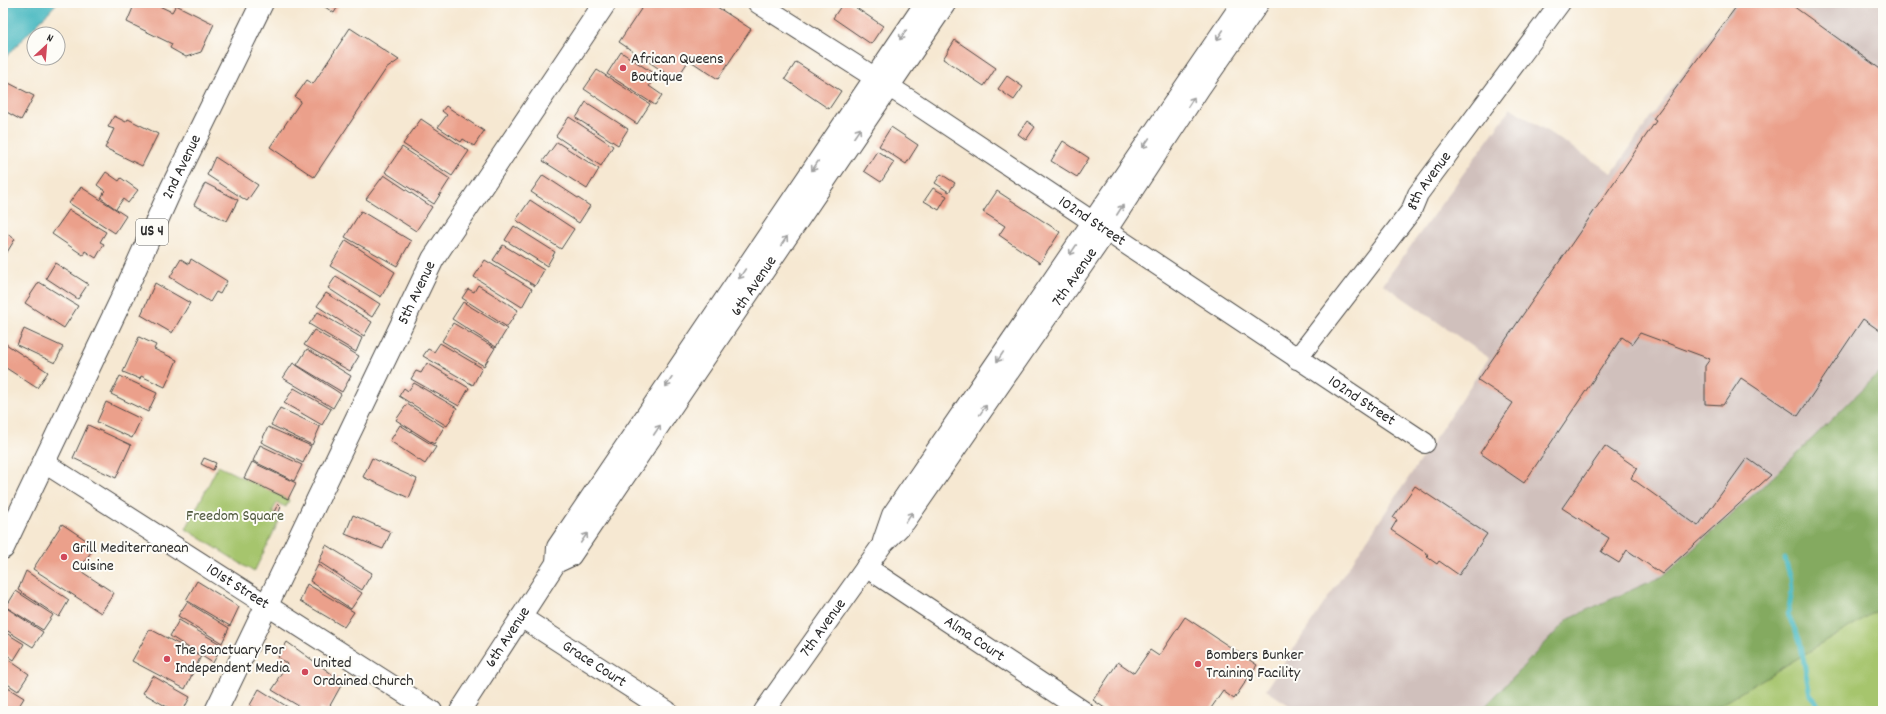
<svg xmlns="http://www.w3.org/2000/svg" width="1886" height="714" viewBox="0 0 1886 714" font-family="Dekko,sans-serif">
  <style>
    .industrial { fill: #d0c0bc }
    .green { fill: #a6c56d; stroke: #68784c }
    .forest { fill: #84aa60; stroke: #586a46 }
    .water { fill: #4ab9c1; stroke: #3a7276 }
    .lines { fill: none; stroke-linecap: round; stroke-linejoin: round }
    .stream { stroke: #4ab9c1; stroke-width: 5 }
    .building { fill: #eba08b }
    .minor-casing { stroke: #494744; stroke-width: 22 }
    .tertiary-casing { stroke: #494744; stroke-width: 24 }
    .primary-casing { stroke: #494744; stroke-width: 24 }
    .minor { stroke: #fff; stroke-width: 20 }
    .tertiary { stroke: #fff; stroke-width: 22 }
    .primary { stroke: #fff; stroke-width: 22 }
    .oneway { stroke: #a0a0a0 }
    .poi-dot { fill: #d1495b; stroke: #fdfcf7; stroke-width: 1.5 }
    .labels { text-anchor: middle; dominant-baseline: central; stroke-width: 4; stroke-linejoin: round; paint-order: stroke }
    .shield { fill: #fdfcf7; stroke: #6a6a68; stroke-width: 1 }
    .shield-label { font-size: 15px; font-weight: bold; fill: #2b2b2b }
    .poi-label { font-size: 16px; fill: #2b2b2b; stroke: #fdfcf7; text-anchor: start }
    .street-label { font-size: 16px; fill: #2b2b2b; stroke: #fdfcf7 }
    .park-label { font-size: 16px; fill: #50593f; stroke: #fdfcf7 }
  </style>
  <rect width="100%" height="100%" fill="#fdfcf7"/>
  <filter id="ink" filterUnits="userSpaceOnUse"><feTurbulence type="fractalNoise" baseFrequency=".025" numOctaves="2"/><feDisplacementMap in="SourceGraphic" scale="8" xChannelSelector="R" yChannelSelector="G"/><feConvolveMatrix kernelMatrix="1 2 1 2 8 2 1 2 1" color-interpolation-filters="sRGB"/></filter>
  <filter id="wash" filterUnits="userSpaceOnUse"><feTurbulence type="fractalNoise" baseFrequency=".012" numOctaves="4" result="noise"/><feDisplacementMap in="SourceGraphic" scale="16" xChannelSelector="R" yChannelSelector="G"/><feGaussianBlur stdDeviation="0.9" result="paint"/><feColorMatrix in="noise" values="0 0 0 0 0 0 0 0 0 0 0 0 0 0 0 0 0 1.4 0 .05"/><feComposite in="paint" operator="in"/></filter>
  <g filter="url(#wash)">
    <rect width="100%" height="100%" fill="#f6e8d2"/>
    <path class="industrial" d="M1735,3H1883V369L1774,476L1663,576L1569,618L1481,711H1298L1266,690L1489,358L1383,284L1511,108L1612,173L1652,116Z"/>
    <path class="green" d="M218,466L289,500L286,507L277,503L272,512L281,517L254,572L186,529Z
      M1883,607V711H1710L1715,707Z"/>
    <path class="forest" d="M1883,369V607L1710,711H1481L1569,618L1663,576L1774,476Z"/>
    <path class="water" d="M3,3H57L3,60Z"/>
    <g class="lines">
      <path class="stream" d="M1785,559L1791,579L1792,590L1788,614L1800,641L1810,695L1824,711"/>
    </g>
    <g id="blocks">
      <path class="building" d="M135,3H153L172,12L176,5L214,24L201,52L186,57L170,48L172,44L127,22Z
        M319,3H340L334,13Z
        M645,3H711L751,29L718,79L689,60L676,80L619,42Z
        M843,3H849L883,26L871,44L833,18Z
        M1739,3H1795L1793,6L1883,71V333L1863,319L1798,416L1741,378L1723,405L1705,404V366L1710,359L1640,333L1632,344L1622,337L1524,483L1480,453L1513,403L1478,380L1656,121L1653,119Z
        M350,28L399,60L386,69L314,177L270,147L301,101L295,97L307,80L313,84Z
        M955,40L996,68L984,86L943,59Z
        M621,52L656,75L649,86L662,95L655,105L607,74Z
        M796,62L841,91L829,109L785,79Z
        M597,70L650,104L637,124L584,89Z
        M1007,76L1023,87L1014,100L998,89Z
        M3,80L34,96L21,120L3,110Z
        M586,102L628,129L618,145L576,118Z
        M446,106L484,131L474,146L463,139L461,142L438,127L447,115L442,111Z
        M114,116L126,122L128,119L158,134L142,166L105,148L114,129L108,127Z
        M569,117L613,146L601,166L556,136Z
        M421,119L469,151L452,176L403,144Z
        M1027,121L1035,127L1026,140L1018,134Z
        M891,127L918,145L906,164L879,146Z
        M1063,141L1089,158L1077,177L1051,161Z
        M557,142L599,169L587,189L543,161Z
        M402,147L450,179L434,204L385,172Z
        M877,151L894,162L881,182L864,171Z
        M215,157L258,185L247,201L207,175Z
        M106,172L119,181L121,178L138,190L128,203L123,199L116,209L101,198L105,191L97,185Z
        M941,174L955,183L949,192L935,183Z
        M384,175L432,207L416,231L366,199Z
        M543,175L590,206L579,223L531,192Z
        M205,183L238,200L227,221L194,205Z
        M81,187L126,216L115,233L69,203Z
        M933,188L947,196L939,210L924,201Z
        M997,191L1060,232L1040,263L999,235L1005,226L983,212Z
        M530,200L574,229L561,249L516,220Z
        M69,210L106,232L100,242L104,244L96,258L85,251L83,255L52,234Z
        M361,211L411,241L397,266L345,237Z
        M514,226L555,252L547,266L505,240Z
        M3,231L15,239L6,254L3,252Z
        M346,240L395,272L381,297L330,266Z
        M503,245L544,270L535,286L493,260Z
        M181,259L189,264L191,259L227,281L220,294L216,292L210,302L170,277Z
        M485,260L532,289L522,307L474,277Z
        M55,263L88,284L78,299L46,278Z
        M336,276L380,304L372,317L328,288Z
        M39,282L78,306L64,328L25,303Z
        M155,283L190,303L172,333L141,315Z
        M478,285L518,310L507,327L462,298L468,289L474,292Z
        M326,293L372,322L364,336L317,306Z
        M463,302L507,329L496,347L452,319Z
        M318,312L362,338L356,352L309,324Z
        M453,323L495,348L484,366L442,341Z
        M24,329L63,347L55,363L17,345Z
        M314,330L359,356L350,371L304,345Z
        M139,337L156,345L154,349L177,360L165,387L141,376L140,379L123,372Z
        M3,342L48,372L37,388L3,366Z
        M440,343L482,368L473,385L423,356L428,349L434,352Z
        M307,349L351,376L342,392L297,365Z
        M293,363L341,394L333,408L283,378Z
        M427,363L469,388L459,406L411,379L416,371L421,373Z
        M120,376L157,393L148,412L111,394Z
        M414,383L457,408L447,426L399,396L404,388L408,391Z
        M294,388L331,409L322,425L284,403Z
        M106,402L141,419L132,438L97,422Z
        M407,404L444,427L434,444L396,420Z
        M280,408L320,427L312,445L271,425Z
        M88,425L131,445L116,478L73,458Z
        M400,425L436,447L425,464L390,441Z
        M268,427L311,446L303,463L261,442Z
        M260,445L302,465L294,481L253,461Z
        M1605,446L1637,468L1631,478L1698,526L1747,458L1771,475L1662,574L1627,550L1619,563L1601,552L1609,538L1562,508Z
        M204,458L216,463L213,470L201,464Z
        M372,458L417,479L409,498L363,477Z
        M252,462L296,483L288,499L244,478Z
        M1415,486L1487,534L1459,575L1439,561L1437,564L1427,557L1429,555L1391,530L1397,520L1393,518Z
        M278,504L281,507L278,514L274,512Z
        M353,515L391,532L383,549L345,534Z
        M62,524L95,546L79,570L114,593L101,613L33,569Z
        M326,545L372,573L362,590L319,562Z
        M318,565L362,593L351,609L310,581Z
        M26,571L69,600L59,617L18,590Z
        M197,581L239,607L230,626L186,600Z
        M307,584L354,612L344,627L300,601Z
        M16,591L53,615L43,630L6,607Z
        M187,602L229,628L222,643L178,616Z
        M5,607L43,632L33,647L3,628V611Z
        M1185,617L1257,665L1234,699L1223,691L1209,711H1109L1093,700L1118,662L1134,673L1150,650L1159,656Z
        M179,620L222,645L213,663L170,636Z
        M150,629L201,656L185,689L132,661Z
        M3,631L24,644L14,660L3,652Z
        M287,642L343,682L327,711L320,708L319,711H307L272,690L278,681L277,680L287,664L278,657Z
        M3,656L29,674L18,691L3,681Z
        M153,676L190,697L183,711H174L143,693Z
        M3,685L24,698L16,711L3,709Z
        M259,689L294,711H259L250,705Z
        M248,707L255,711H247Z"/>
    </g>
  </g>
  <g filter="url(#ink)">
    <use href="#blocks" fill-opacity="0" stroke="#494744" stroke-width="1"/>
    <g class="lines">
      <g class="minor-casing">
        <g id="minor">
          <path id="s1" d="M758,3L910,100L1425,443"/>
          <path id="s2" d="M1297,359L1411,211L1418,194L1560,3"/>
          <path id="s3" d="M43,462L432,711"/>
          <path d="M883,541L892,515L1242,3"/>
          <path d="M556,563L557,547L925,3"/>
          <path id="s4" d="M866,567L1083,711"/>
          <path id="s5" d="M521,617L667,711"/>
          <path id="s6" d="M460,711L556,563L571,556L946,3"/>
          <path id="s7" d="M764,711L882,545L905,522L1097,245L1200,88L1259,3"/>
        </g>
      </g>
      <g class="tertiary-casing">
        <g id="tertiary">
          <path id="s8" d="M216,711L433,259L605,3"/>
        </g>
      </g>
      <g class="primary-casing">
        <g id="primary">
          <path id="s9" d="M3,548L123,296L172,187L262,3"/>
        </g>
      </g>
      <use href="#minor" class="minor"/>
      <use href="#tertiary" class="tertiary"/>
      <use href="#primary" class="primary"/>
    </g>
    <defs><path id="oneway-shaft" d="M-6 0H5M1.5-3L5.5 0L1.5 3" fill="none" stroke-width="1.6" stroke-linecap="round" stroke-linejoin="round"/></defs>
    <g class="oneway">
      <use href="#oneway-shaft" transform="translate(903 35) rotate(124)"/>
      <use href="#oneway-shaft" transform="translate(1220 35) rotate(124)"/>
      <use href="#oneway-shaft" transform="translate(1191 102) rotate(-57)"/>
      <use href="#oneway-shaft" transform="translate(857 133) rotate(-56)"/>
      <use href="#oneway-shaft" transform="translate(1146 143) rotate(124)"/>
      <use href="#oneway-shaft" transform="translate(815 166) rotate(124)"/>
      <use href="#oneway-shaft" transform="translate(1120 210) rotate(-57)"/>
      <use href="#oneway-shaft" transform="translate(784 241) rotate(-56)"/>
      <use href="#oneway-shaft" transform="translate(1073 250) rotate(124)"/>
      <use href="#oneway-shaft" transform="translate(742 274) rotate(124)"/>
      <use href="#oneway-shaft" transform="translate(1000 357) rotate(124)"/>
      <use href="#oneway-shaft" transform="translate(669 382) rotate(124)"/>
      <use href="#oneway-shaft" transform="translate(983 410) rotate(-55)"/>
      <use href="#oneway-shaft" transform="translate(657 430) rotate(-56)"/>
      <use href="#oneway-shaft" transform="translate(909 517) rotate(-55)"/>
      <use href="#oneway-shaft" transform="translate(584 538) rotate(-56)"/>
    </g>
  </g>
  <g class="poi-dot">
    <circle cx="623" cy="68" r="4"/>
    <circle cx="64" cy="557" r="4"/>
    <circle cx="167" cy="659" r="4"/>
    <circle cx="1198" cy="664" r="4"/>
    <circle cx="305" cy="672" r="4"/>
  </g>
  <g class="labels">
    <rect class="shield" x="136" y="219" width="32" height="26" rx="3"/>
    <g class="shield-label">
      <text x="152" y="232">US 4</text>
    </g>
    <g class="poi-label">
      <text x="631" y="59">African Queens<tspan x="631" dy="18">Boutique</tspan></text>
      <text x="72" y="548">Grill Mediterranean<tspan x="72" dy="18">Cuisine</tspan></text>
      <text x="175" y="650">The Sanctuary For<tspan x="175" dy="18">Independent Media</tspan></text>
      <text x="1206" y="655">Bombers Bunker<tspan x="1206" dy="18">Training Facility</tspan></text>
      <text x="313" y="663">United<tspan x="313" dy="18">Ordained Church</tspan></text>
    </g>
    <g class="street-label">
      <text stroke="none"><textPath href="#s9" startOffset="421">2nd Avenue</textPath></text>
      <text stroke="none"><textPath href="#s2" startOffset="222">8th Avenue</textPath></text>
      <text stroke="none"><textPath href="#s1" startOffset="399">102nd Street</textPath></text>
      <text stroke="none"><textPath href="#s7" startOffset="534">7th Avenue</textPath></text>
      <text stroke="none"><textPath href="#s6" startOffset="519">6th Avenue</textPath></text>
      <text stroke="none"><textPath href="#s8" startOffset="464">5th Avenue</textPath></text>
      <text stroke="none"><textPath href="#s1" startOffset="723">102nd Street</textPath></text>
      <text stroke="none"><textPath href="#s3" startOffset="231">101st Street</textPath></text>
      <text stroke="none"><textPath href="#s7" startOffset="102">7th Avenue</textPath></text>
      <text stroke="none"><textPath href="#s6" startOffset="88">6th Avenue</textPath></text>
      <text stroke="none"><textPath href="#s4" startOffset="130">Alma Court</textPath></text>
      <text stroke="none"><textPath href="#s5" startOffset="87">Grace Court</textPath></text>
    </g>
    <g class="park-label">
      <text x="235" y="516">Freedom Square</text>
    </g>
  </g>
  <rect width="1886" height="714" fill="none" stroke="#fdfcf7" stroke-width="16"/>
  <g transform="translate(46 46) rotate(26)"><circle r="19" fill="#fdfcf7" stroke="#a9a8a5"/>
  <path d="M0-3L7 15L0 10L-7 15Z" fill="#d1495b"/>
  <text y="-6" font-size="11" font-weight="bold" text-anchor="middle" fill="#2b2b2b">N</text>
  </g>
</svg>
